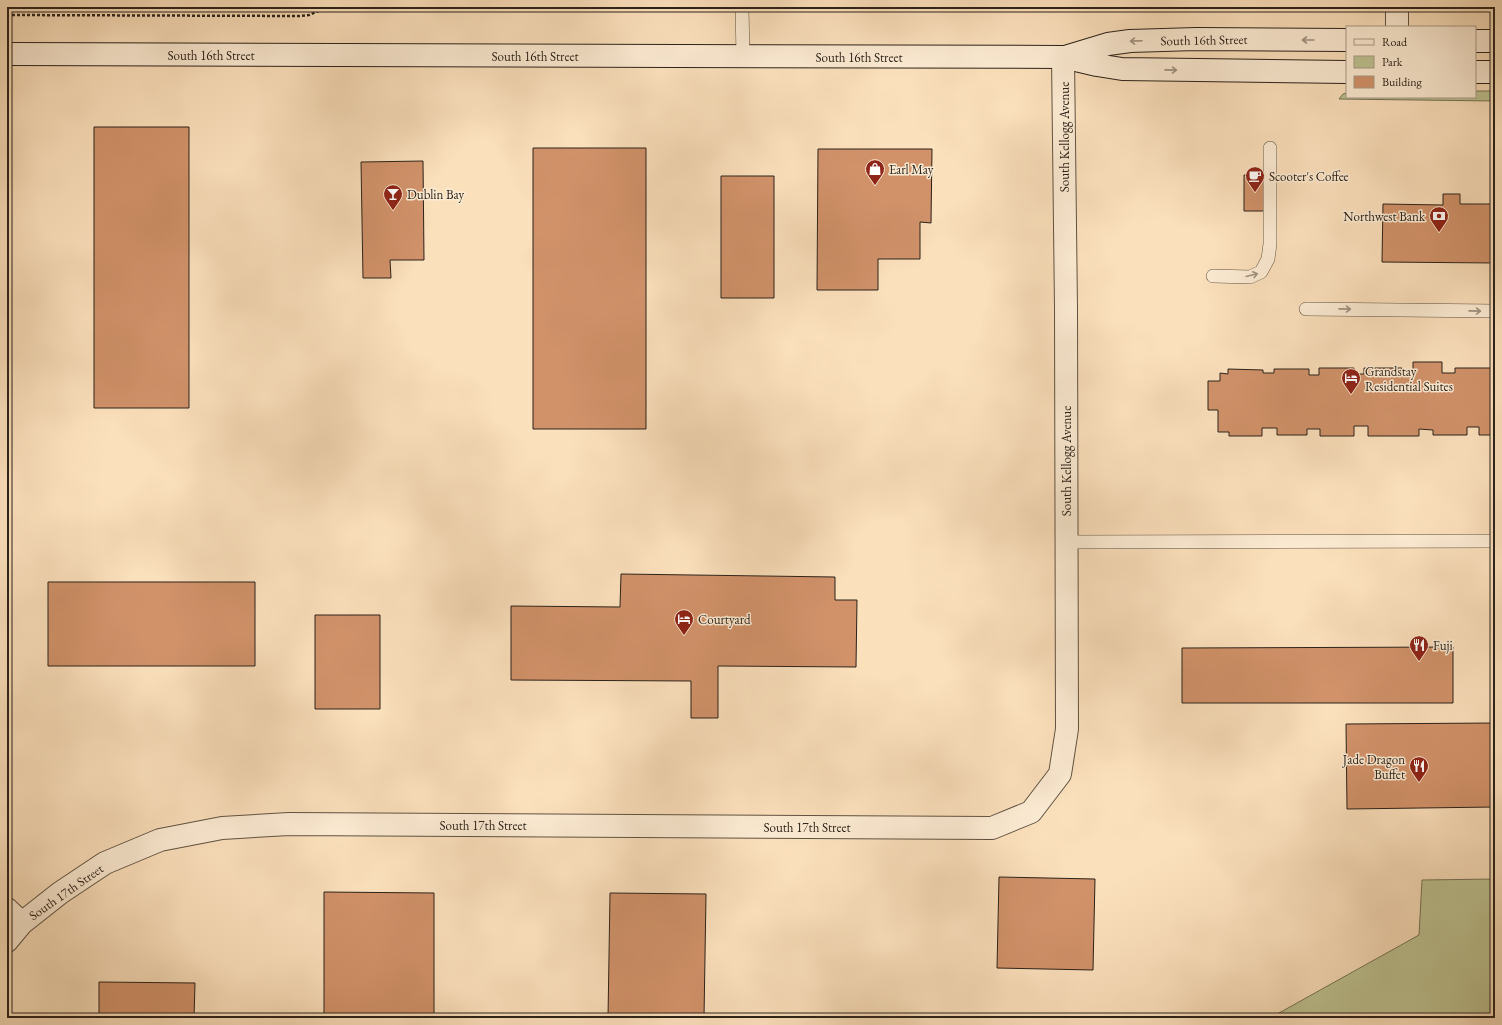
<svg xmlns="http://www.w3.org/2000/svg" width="1502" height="1025" viewBox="0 0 1502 1025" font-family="'EB Garamond',serif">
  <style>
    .green { fill: #bdc291; stroke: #747256 }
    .building { fill: #d1926a; stroke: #2b221a }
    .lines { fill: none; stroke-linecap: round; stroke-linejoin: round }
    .service-casing { stroke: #5f5242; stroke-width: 14 }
    .minor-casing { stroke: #5f5242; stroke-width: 24 }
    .secondary-casing { stroke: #2b221a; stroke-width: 24 }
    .path { stroke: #2b221a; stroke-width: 2.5; stroke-dasharray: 3 2; stroke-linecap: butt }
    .service { stroke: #fcebd3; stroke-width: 13 }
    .minor { stroke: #fcebd3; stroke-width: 22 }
    .secondary { stroke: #fcebd3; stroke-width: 22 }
    .oneway { stroke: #9e9180 }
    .labels { text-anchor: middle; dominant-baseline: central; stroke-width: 3; stroke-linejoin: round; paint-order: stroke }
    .street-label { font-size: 13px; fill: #2b221a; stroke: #fcebd3 }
    .poi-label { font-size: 13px; fill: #2b221a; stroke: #fcebd3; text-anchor: start }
  </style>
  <rect width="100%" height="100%" fill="#fbe0bc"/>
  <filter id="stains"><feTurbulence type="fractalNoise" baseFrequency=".005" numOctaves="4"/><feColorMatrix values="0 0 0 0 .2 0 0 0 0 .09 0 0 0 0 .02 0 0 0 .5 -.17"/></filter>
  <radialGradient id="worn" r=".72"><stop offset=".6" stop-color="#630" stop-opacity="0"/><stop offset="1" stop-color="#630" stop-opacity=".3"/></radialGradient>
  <path class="green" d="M1475,91H1495V101L1339,99L1343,94L1347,93V97H1475Z
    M1495,879V1012L1486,1018H1270L1419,935L1422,880Z"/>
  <path class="building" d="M94,127H189V408H94Z
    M533,148H646V429H533Z
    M818,149H932L931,223L920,222V259H878V290H817Z
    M423,161L424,260H390L391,278H363L361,162Z
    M1244,175H1267V211H1244Z
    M721,176H774V298H721Z
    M1443,194H1460V204H1495V263L1382,262L1383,204L1443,205Z
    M1413,362H1442V373H1455V368H1492V372H1495V435H1479V427H1467V435H1433V430L1419,429V436H1368V426H1354V436H1320V429H1307V435H1277V428H1262V436H1229V432H1218V410H1208V381H1220V373L1228,374V369L1263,370V373H1274V369H1309V375H1319V368H1354V374H1364V368H1402V372H1413Z
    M621,574L835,577V600H857L856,667L718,666V718H691V681L511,680V606L620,607Z
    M48,582H255V666H48Z
    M315,615H380V709H315Z
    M1453,647V703H1182V648Z
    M1495,723V807L1347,809L1346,724Z
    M999,877L1095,879L1093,970L997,968Z
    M324,892L434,893V1018H324Z
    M610,893L706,894L704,1018H608Z
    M99,982L195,983L194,1018H99Z"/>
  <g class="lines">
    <g class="service-casing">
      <path id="service" d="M742,7L743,56
        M1213,276L1250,277L1261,272L1268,259L1270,244V148
        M1306,309L1495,311
        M1066,542L1495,541"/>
    </g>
    <g class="minor-casing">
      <path id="minor" d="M1397,7V27
        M7,909L22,923
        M7,941L22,923L60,893L105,863L160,840L222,828L289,824L992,828L1031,812L1060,774L1067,729L1066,309L1063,57"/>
    </g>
    <g class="secondary-casing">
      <path id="secondary" d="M1475,41H1495
        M7,54L1063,57L1097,65L1122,69L1347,72
        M1065,57L1108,44L1130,41L1196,39L1347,40
        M1475,72H1495"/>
    </g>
    <path class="path" d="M601,7L723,8
      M762,7L1374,8
      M1420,8H1495
      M7,15L299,16L309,15L328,7"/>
    <use href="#service" class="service"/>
    <use href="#minor" class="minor"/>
    <use href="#secondary" class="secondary"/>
  </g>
  <defs><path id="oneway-shaft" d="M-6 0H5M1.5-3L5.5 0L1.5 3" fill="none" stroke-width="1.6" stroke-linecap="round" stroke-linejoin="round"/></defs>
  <g class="oneway">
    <use href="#oneway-shaft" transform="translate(1308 40) rotate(-180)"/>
    <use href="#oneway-shaft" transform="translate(1136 41) rotate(178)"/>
    <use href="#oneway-shaft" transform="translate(1171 70) rotate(1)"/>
    <use href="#oneway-shaft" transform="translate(1252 275) rotate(-14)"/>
    <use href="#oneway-shaft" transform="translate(1345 309) rotate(1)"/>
    <use href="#oneway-shaft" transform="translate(1475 311) rotate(1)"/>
  </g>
  <defs>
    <g id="shop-pin" transform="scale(1)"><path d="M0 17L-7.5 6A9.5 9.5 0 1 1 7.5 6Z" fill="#8f2418" stroke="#fcebd3"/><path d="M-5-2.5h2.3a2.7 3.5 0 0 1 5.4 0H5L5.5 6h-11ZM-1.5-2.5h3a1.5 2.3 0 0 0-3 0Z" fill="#fff"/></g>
    <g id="cafe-pin" transform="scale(1)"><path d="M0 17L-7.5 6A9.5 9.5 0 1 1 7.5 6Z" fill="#8f2418" stroke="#fcebd3"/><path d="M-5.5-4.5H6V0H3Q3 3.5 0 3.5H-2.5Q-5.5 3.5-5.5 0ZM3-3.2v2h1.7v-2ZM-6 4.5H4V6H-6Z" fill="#fff"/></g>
    <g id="bar-pin" transform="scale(1)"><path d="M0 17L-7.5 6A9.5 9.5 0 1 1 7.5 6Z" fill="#8f2418" stroke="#fcebd3"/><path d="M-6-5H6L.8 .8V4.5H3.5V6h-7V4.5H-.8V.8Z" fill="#fff"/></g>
    <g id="bank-pin" transform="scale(1)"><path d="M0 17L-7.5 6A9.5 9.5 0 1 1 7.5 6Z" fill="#8f2418" stroke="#fcebd3"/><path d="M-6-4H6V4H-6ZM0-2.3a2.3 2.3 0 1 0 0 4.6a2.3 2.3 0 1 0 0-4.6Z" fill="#fff"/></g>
    <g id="hotel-pin" transform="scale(1)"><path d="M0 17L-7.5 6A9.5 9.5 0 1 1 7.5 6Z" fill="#8f2418" stroke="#fcebd3"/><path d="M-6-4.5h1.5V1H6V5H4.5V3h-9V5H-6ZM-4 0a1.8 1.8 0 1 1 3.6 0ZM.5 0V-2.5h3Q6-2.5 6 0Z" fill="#fff"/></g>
    <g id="restaurant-pin" transform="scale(1)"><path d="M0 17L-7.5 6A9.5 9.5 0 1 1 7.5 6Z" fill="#8f2418" stroke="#fcebd3"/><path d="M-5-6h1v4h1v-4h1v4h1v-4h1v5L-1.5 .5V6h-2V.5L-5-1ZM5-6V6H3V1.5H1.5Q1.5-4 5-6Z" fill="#fff"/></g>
  </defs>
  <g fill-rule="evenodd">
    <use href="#shop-pin" x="875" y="169"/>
    <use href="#cafe-pin" x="1255" y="176"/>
    <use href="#bar-pin" x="393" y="194"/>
    <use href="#bank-pin" x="1439" y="216"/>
    <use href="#hotel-pin" x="1351" y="378"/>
    <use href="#hotel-pin" x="684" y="619"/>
    <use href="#restaurant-pin" x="1419" y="645"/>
    <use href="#restaurant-pin" x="1419" y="766"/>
  </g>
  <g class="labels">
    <g class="street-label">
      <text transform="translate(1204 40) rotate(-1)">South 16th Street</text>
      <text x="211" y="55">South 16th Street</text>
      <text x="535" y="56">South 16th Street</text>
      <text x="859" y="57">South 16th Street</text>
      <text transform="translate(1064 137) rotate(-90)">South Kellogg Avenue</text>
      <text transform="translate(1066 461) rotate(-90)">South Kellogg Avenue</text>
      <text x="483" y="825">South 17th Street</text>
      <text x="807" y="827">South 17th Street</text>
      <text transform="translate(66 892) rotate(-35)">South 17th Street</text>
    </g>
    <g class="poi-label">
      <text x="889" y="169">Earl May</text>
      <text x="1269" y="176">Scooter's Coffee</text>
      <text x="407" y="194">Dublin Bay</text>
      <text x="1425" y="216" text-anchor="end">Northwest Bank</text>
      <text x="1365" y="371">Grandstay<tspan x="1365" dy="15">Residential Suites</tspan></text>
      <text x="698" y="619">Courtyard</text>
      <text x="1433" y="645">Fuji</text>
      <text x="1405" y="759" text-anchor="end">Jade Dragon<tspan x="1405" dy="15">Buffet</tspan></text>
    </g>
  </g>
  <rect width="1502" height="1025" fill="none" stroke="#fbe0bc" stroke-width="24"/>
  <rect x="8" y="8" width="1486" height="1009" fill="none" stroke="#2b221a" stroke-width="2"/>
  <rect x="12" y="12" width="1478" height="1001" fill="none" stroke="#2b221a"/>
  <rect x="1346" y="26" width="130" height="72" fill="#fcebd3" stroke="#a89b89"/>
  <rect x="1354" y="39" width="20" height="6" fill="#fcebd3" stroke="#a89b89"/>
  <text x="1382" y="46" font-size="12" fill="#2b221a">Road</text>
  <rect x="1354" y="56" width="20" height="12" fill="#bdc291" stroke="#a89b89"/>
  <text x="1382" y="66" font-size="12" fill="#2b221a">Park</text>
  <rect x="1354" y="76" width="20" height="12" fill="#d1926a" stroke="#a89b89"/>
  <text x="1382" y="86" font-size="12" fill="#2b221a">Building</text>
  <rect width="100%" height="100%" filter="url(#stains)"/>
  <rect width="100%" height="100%" fill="url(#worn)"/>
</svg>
